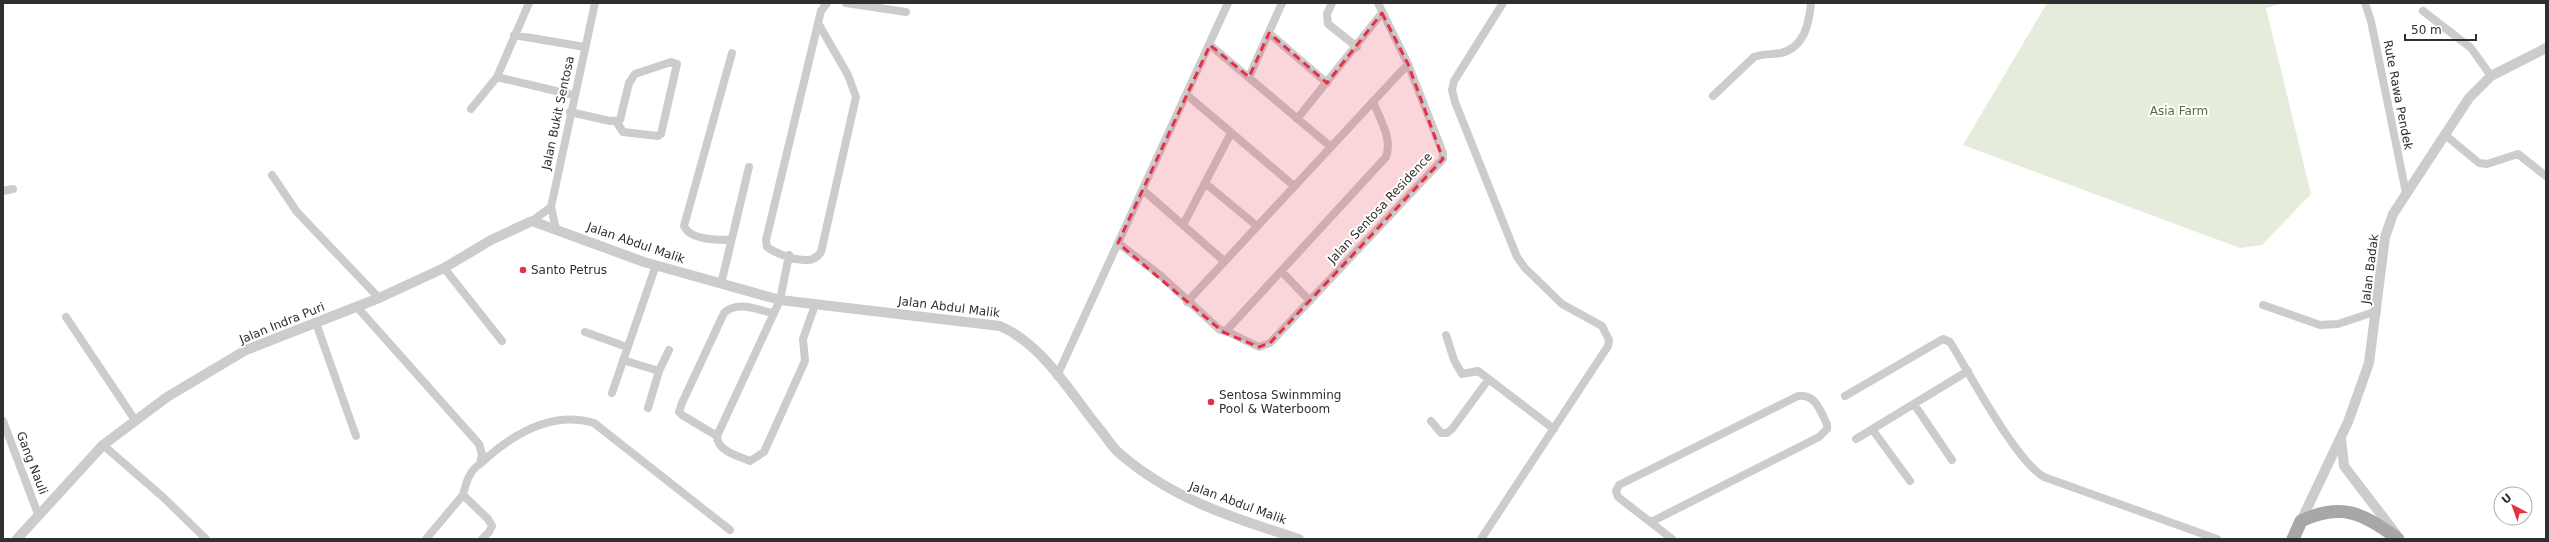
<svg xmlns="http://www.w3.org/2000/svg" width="2549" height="542" viewBox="0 0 2549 542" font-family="'DejaVu Sans',sans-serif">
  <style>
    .green { fill: #e6ecdc }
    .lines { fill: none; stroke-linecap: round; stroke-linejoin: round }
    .minor { stroke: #ccc; stroke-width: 8 }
    .tertiary { stroke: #ccc; stroke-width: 10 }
    .primary { stroke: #a7a7a7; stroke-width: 13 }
    .marked { fill: #e82f48; fill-opacity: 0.2; stroke: #e82f48; stroke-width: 3; stroke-dasharray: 8 5; stroke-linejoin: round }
    .poi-dot { fill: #e82f48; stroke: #fff; stroke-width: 1.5 }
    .labels { text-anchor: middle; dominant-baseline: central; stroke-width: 4; stroke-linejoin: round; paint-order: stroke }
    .street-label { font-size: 12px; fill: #2f2f2f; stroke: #fff }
    .park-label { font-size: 12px; fill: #556c3b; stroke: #fff }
    .poi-label { font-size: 12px; fill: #2f2f2f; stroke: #fff; text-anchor: start }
  </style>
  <rect width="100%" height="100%" fill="#fff"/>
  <path class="green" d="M2047,3H2284L2266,8L2311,194L2262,245L2240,248L1963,145Z"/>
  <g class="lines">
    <path class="minor" d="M846,3L906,12
      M1332,3L1327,14L1328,24L1357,47
      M2365,3L2371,21L2406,193
      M2423,11L2471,48L2491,76
      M818,23L848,75L856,97L821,252C818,256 814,260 808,260C797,261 776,254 767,247L766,240L821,11L827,3
      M1269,33L1327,83
      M514,35L585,47
      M1210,45L1331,147
      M497,77L573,95
      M1249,77L1282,3
      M1187,95L1294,186
      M1713,96L1754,57C1764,53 1772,55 1781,53C1805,47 1809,23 1811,3
      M471,109L497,77L529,3
      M570,112L610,121L620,120L629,83L635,74L671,62L677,64L661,134L658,136L623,132L616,121
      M1297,119L1382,13
      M2444,134L2479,163L2487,164L2518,154L2546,176
      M272,175L297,212L379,298
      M1205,183L1257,226
      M1143,190L1224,261
      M3,191L13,189
      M532,221L551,207
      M1183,225L1231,133
      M556,229L551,207L595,3
      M730,240C717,240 690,240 684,226L732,53
      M1118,243L1161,276L1220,330L1226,331L1386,157C1393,139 1379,118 1373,101
      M789,255L780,300L717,436C717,451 738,456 750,461L764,452L805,361L803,339L815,305
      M444,268L502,341
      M1281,271L1310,301
      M721,284L749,167
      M1187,302L1408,64
      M2263,305L2320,325L2338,324L2377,311
      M357,307L479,444L482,454L480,464C469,471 466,483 463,495L488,519L492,526L489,532L482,539
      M66,317L135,420
      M316,323L356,436
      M1226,331L1259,347L1270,343L1443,159V153L1408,64L1378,3
      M585,332L627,347
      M1446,335L1454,360L1462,374L1478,371L1554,429
      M623,360L659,371L648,408
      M659,371L669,350
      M1057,376L1228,3
      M612,393L656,265
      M1845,396L1943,339L1950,342C1970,374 2015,460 2044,477L2217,539
      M1914,404L1952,460
      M3,421L38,514
      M1431,421L1441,433H1447L1452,429L1488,380
      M1872,429L1910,481
      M717,436L682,415L679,412L682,403L724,313C738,300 757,310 773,313
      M1856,439L1968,371
      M103,445L164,498L206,539
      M480,464C510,436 551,410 594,423L730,530
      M1651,522L1819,437L1827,429V424C1820,411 1816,394 1798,396L1619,485L1616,491L1618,497L1672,539
      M426,539L463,495
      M1481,539L1608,346L1609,340L1602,326L1562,304L1525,268L1517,257L1455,102L1452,90L1454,81L1503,3"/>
    <path class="tertiary" d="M2341,438L2344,466L2396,534
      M2301,521L2348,422L2369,363L2385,237L2393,214L2469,98L2491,76L2546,48
      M17,539L103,445L167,397L246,350L379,298L444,268L491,240L532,221L644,262L780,300L1000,326C1042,344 1070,392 1098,427C1105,435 1111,446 1119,453C1172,499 1233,518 1299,539"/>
    <path class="primary" d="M2293,539L2301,521C2341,502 2364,513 2398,539"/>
  </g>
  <path class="marked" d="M1382,13L1408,64L1443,159L1270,343L1259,347L1223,332L1118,243L1210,45L1249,77L1269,33L1327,83Z"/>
  <g class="poi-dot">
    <circle cx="523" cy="270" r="4"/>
    <circle cx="1211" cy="402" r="4"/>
  </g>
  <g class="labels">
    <g class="street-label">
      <text transform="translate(2398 95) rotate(79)">Rute Rawa Pendek</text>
      <text transform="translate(558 113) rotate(-78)">Jalan Bukit Sentosa</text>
      <text transform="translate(1380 208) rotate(-47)">Jalan Sentosa Residence</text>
      <text transform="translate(636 243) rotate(19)">Jalan Abdul Malik</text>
      <text transform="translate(2370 269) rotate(-83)">Jalan Badak</text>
      <text transform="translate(949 307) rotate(7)">Jalan Abdul Malik</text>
      <text transform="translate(282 323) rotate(-22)">Jalan Indra Puri</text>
      <text transform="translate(32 463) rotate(69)">Gang Nauli</text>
      <text transform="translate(1238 503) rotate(20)">Jalan Abdul Malik</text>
    </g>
    <g class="park-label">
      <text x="2179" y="111">Asia Farm</text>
    </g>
    <g class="poi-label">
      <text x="531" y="270">Santo Petrus</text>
      <text x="1219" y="395">Sentosa Swinmming<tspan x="1219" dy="14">Pool &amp; Waterboom</tspan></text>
    </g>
  </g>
  <rect width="2549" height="542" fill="none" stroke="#2f2f2f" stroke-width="8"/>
  <g transform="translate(2513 506) rotate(319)"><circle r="19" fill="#ffffff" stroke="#acacac"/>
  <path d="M0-3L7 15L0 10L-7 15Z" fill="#e82f48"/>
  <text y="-6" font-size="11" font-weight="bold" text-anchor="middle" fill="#2f2f2f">U</text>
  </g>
  <path d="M2405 34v6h71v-6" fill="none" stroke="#2f2f2f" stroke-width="2"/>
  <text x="2411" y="34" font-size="12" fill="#2f2f2f" stroke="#ffffff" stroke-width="3" paint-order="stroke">50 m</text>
</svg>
